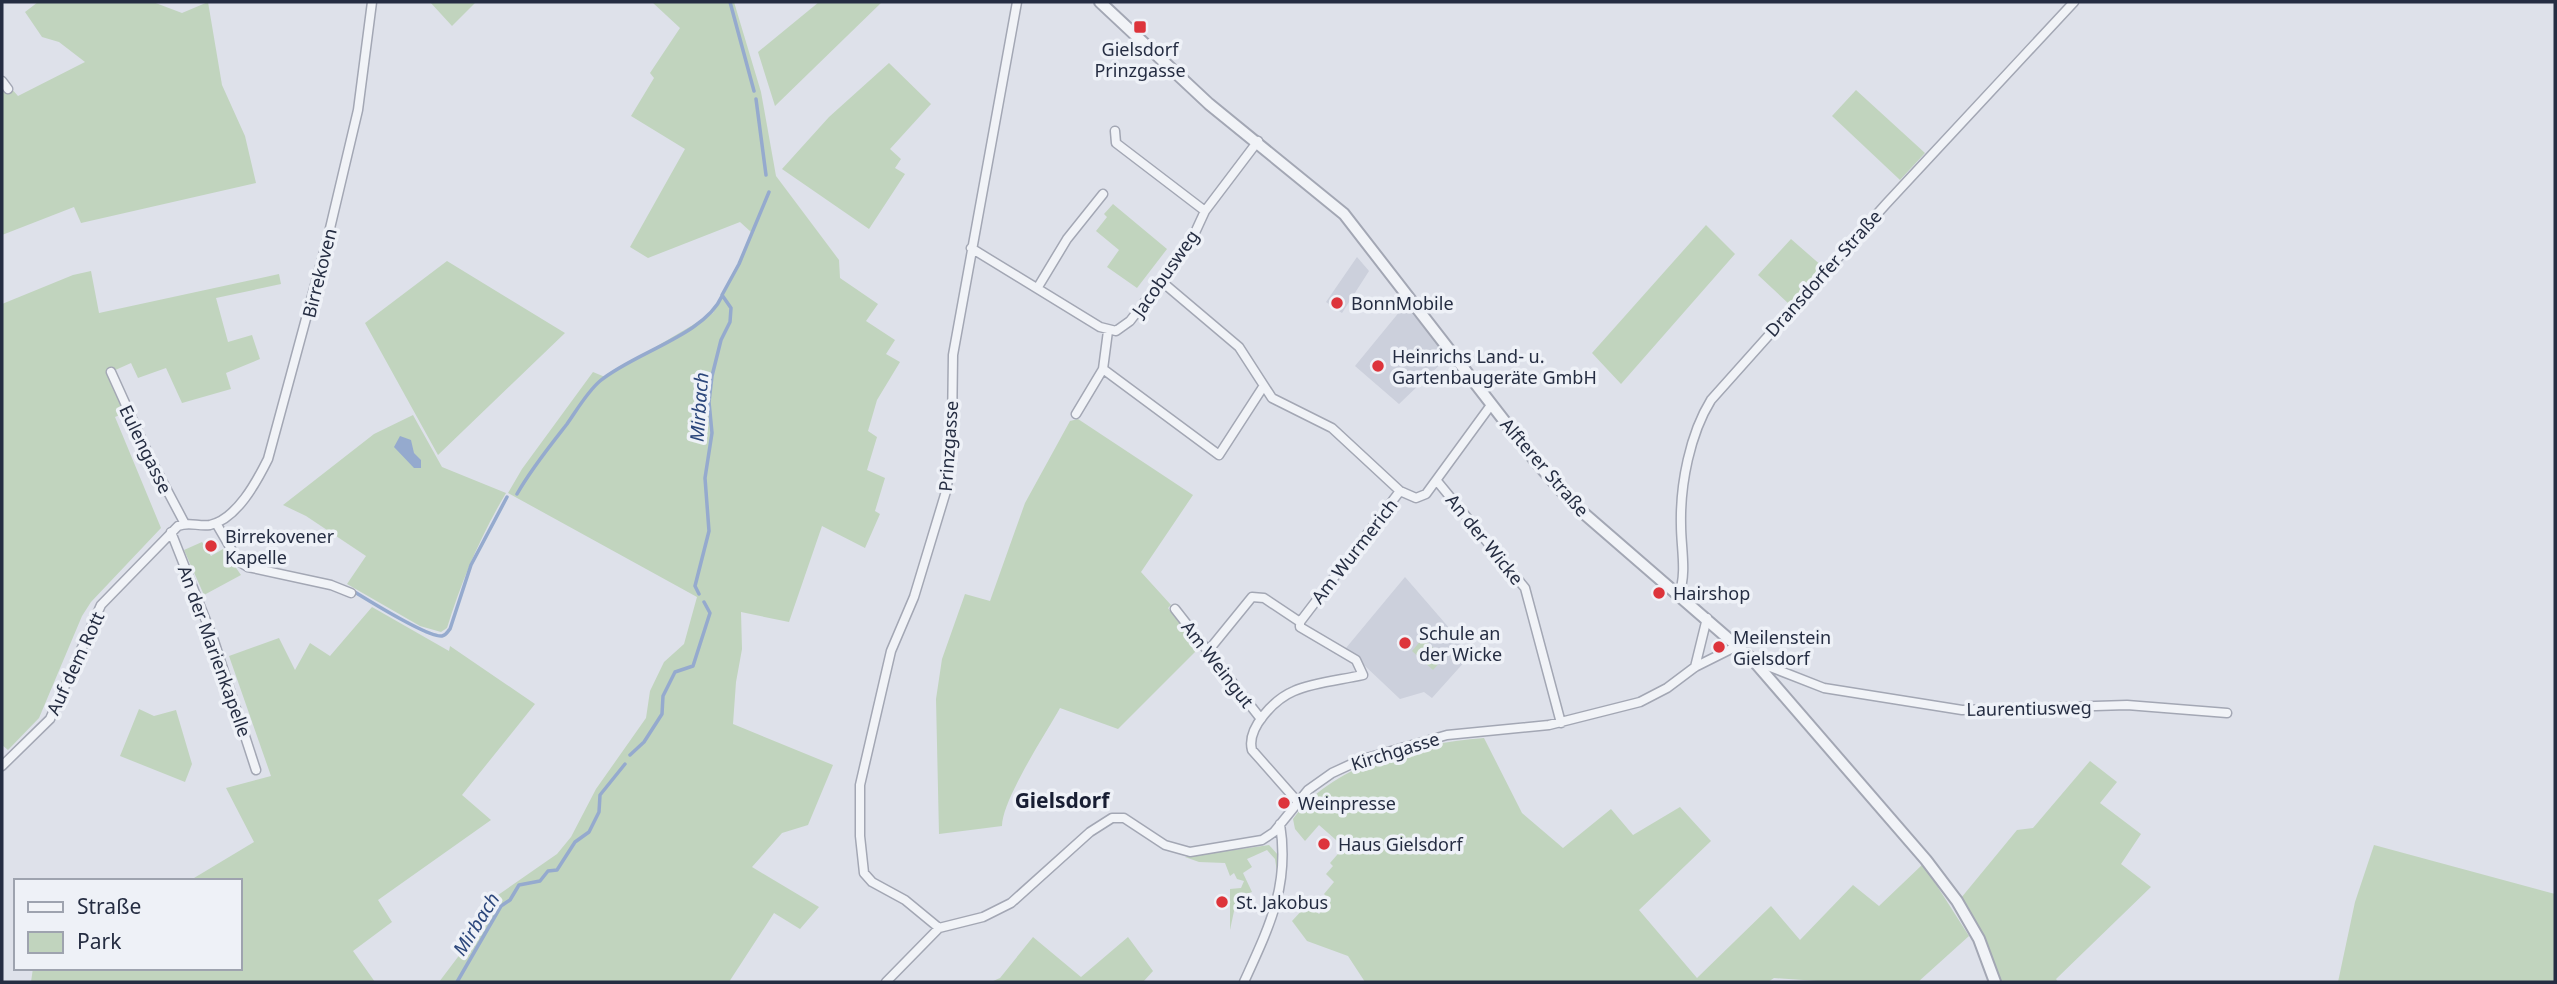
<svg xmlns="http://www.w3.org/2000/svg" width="2557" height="984" viewBox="0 0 2557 984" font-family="'Noto Sans',sans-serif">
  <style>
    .built { fill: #ccd0dc }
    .green { fill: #c1d4be }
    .water { fill: #95aace }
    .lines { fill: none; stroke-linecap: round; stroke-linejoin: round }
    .stream { stroke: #95aace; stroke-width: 3.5 }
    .minor-casing { stroke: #a3a7b4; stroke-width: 11 }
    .tertiary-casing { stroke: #a3a7b4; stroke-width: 14 }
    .minor { stroke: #f1f3f7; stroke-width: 8 }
    .tertiary { stroke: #f1f3f7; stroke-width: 10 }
    .poi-dot { fill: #dd343b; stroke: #eef1f7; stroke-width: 2.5 }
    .labels { text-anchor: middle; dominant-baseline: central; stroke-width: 7; stroke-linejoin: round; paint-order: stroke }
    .poi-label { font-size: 18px; fill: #252d42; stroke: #eef1f7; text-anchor: start }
    .street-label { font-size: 18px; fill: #252d42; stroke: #eef1f7 }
    .water-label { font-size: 19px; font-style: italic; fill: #2b467b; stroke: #eef1f7 }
    .quarter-label { font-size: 21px; font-weight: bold; fill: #181e33; stroke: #eef1f7 }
  </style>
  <rect width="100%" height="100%" fill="#dee1ea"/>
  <path class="built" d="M1357,257L1369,271L1342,313L1326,302Z
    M1405,305L1448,357L1399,404L1355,366Z
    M1405,577L1457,637L1467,659L1432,698L1424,692L1400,699L1346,648Z"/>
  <path class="green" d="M38,2H153L182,13L208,2L222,85L245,136L256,183L81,223L74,207L2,235V93L10,87L18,96L85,62L59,42L42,37L25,12Z
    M430,2H476L452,26Z
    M652,2H734L761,92L776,176L839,260L840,278L878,304L866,321L895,340L886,354L900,362L877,400L868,431L877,437L867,470L885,478L875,511L880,514L865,548L822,526L789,622L741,612L742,649L736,682L733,724L833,765L808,825L782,833L752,867L819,907L800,929L774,913L729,982H439L467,945L498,895L557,854L571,837L596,789L646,718L650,691L664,662L684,644L697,597L508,493L522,469L593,372L605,377L713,313L749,241L751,232L740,222L648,258L630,247L685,149L631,116L654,78L650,73L680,28Z
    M819,2H882L775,106L758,52Z
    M889,63L931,104L890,149L901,159L895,168L905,174L869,229L782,169L829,117Z
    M1856,90L1925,153L1900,180L1832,116Z
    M1113,204L1167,249L1137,288L1107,267L1119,250L1096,231L1107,217L1104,214Z
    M1706,225L1735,254L1621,384L1592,353Z
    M1791,239L1823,267L1789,304L1758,275Z
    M447,261L565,333L438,455L365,323Z
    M91,271L99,313L279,274L281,284L216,298L228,342L252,335L260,359L226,373L231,389L182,403L166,368L138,378L131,363L111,372L126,412L115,417L161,528L91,602L82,616L39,718L8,750L2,745V304L73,275Z
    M413,415L442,467L506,493C480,537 462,580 447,628L441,632L420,626L347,584L366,556L306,516L283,505L374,434Z
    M1078,419L1193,495L1141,572L1171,605L1168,608L1199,648L1118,729L1060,708C1046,733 1002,800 1002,826L939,834L936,699L942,659L965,594L990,601L1025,503L1070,421Z
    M202,542L211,556L223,549L241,575L204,595L184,550Z
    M372,607L449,651L450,646L535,704L462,795L491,820L378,900L392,922L353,951L375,982H31L33,968H240V881H189L254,842L226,788L271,776L229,656L279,638L295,670L310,643L330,656Z
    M1423,638L1444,658L1433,670L1412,651Z
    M139,709L154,716L176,710L192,764L185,782L120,756Z
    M1484,738L1522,813L1563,848L1611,809L1633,835L1680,807L1711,841L1639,910L1697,978L1771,906L1800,940L1853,885L1879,906L1923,864L1969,936L1918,982H1832L1774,978L1768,982H1365L1348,956L1307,941L1292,921L1304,908L1307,910L1310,906L1319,914L1331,901L1324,894L1334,882L1326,874L1333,866L1330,863L1344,847L1319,825L1305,841L1295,829L1293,819C1333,763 1419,743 1484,738Z
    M2090,761L2117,782L2100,803L2141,834L2121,864L2151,887L2056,979L2058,982H2001L1980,929L1961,898L2017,830L2033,828Z
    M1269,845L1278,855L1277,872L1275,859L1267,850L1247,859L1252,867L1243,873L1252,892L1237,897L1230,930V889L1241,888L1244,881L1237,879L1234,873L1230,876L1225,863L1199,862L1185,857Z
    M2374,845L2555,894V982H2338L2355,902Z
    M1033,937L1081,977L1128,937L1153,971L1143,982H991L1000,978Z"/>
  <path class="water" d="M400,436L411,440L414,453L421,460V468H414L394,447Z"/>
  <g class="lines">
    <path class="stream" d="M730,2L754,91
      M756,99L766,175
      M517,494C531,469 549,447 567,424C577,410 587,392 600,381C633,353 705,335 722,296
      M353,591C366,599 429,638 442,636C447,635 447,632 450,629L471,565L507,497
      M699,594L695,586L709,531L705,478L712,433L709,402L712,376L721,340L730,322L731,308L722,295L739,264L769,192
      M630,755L644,742L662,714L663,696L675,672L693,666L710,613L704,602
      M457,982L501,906L510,900L519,885L540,881L548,871L557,870L575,842L589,832L599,812L600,795L625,764"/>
    <g class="minor-casing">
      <path id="minor" d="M2,81L8,89
        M1115,131L1116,143L1205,211
        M971,248L1100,327L1116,331L1130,321L1161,281L1193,237L1205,211L1258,141
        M1161,281L1239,347L1272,398L1332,428L1400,491
        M1038,287L1067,239L1103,194
        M1103,369L1219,455L1263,387
        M111,372L149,456L185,524
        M1076,414L1103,369L1108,331
        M1437,481L1525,588L1561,723
        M216,523L238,561L248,567L331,585L351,593
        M171,532L214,641L256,770
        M1679,594C1687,573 1681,548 1681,525C1680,484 1690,434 1711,400L1886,204L2074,2
        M1175,609L1261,719
        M1208,651L1252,597L1264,598L1300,622L1400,491L1416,498L1426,494L1491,405
        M1755,661L1824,688L1962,710L2127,705L2227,713
        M1695,667L1707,618
        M2,766L50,719L101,605L178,526C190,521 198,527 210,525C237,519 257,481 268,459L327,241L358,110L372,2
        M1297,801L1252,750C1246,728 1275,699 1294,691C1314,682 1341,680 1363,675L1356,660L1300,627V622
        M939,928L905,900L872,882L864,873L860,836V785L891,651L914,597L947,488L952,429L953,355L1017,2
        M886,982L939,928L983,917L1011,903L1090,832L1112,818H1124L1165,845L1190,852L1262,840L1274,832L1308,790L1332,773L1360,760L1447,735L1549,725L1640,702L1667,688L1695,667L1737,646
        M1244,982C1269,927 1290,886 1280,824"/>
    </g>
    <g class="tertiary-casing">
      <path id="tertiary" d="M1100,2L1209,104L1344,214L1537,463L1573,504L1753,660L1926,860L1957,901L1979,939L1995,982"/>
    </g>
    <use href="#minor" class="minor"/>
    <use href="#tertiary" class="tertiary"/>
  </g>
  <g class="poi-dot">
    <rect x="1133" y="20" width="14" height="14" rx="3.5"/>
    <circle cx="1337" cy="303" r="7"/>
    <circle cx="1378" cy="366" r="7"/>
    <circle cx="211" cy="546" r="7"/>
    <circle cx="1659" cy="593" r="7"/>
    <circle cx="1405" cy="643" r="7"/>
    <circle cx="1719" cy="647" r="7"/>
    <circle cx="1284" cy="803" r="7"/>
    <circle cx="1324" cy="844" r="7"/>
    <circle cx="1222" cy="902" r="7"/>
  </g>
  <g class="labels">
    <g class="poi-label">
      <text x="1140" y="49" text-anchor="middle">Gielsdorf<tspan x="1140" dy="21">Prinzgasse</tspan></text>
      <text x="1351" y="303">BonnMobile</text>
      <text x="1392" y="356">Heinrichs Land- u.<tspan x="1392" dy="21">Gartenbaugeräte GmbH</tspan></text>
      <text x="225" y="536">Birrekovener<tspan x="225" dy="21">Kapelle</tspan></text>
      <text x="1673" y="593">Hairshop</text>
      <text x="1419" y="633">Schule an<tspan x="1419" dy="21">der Wicke</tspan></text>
      <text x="1733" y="637">Meilenstein<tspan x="1733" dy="21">Gielsdorf</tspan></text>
      <text x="1298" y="803">Weinpresse</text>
      <text x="1338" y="844">Haus Gielsdorf</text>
      <text x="1236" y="902">St. Jakobus</text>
    </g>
    <g class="street-label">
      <text transform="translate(319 273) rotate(-76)">Birrekoven</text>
      <text transform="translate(1165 273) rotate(-55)">Jacobusweg</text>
      <text transform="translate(1823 273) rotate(-48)">Dransdorfer Straße</text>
      <text transform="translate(948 446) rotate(-86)">Prinzgasse</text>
      <text transform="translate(146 449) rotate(64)">Eulengasse</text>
      <text transform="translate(1545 467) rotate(49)">Alfterer Straße</text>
      <text transform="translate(1485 539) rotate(51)">An der Wicke</text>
      <text transform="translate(1354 551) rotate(-52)">Am Wurmerich</text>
      <text transform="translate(215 651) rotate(70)">An der Marienkapelle</text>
      <text transform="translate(75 663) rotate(-65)">Auf dem Rott</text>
      <text transform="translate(1218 664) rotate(52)">Am Weingut</text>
      <text transform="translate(2029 708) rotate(-1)">Laurentiusweg</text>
      <text transform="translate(1395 751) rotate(-17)">Kirchgasse</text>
    </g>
    <g class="water-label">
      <text transform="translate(699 407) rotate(-86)">Mirbach</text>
      <text transform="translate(476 924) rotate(-58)">Mirbach</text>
    </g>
    <g class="quarter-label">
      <text x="1062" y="800">Gielsdorf</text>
    </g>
  </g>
  <rect width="2557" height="984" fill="none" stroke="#252d42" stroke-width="7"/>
  <rect x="14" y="879" width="228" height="91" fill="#eef1f7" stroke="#9ea3af" stroke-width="2"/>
  <rect x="28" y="902" width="35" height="10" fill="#f1f3f7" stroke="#9ea3af" stroke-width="2"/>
  <text x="77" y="914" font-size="21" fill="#252d42">Straße</text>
  <rect x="28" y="932" width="35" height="21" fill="#c1d4be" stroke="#9ea3af" stroke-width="2"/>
  <text x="77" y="949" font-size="21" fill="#252d42">Park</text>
</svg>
